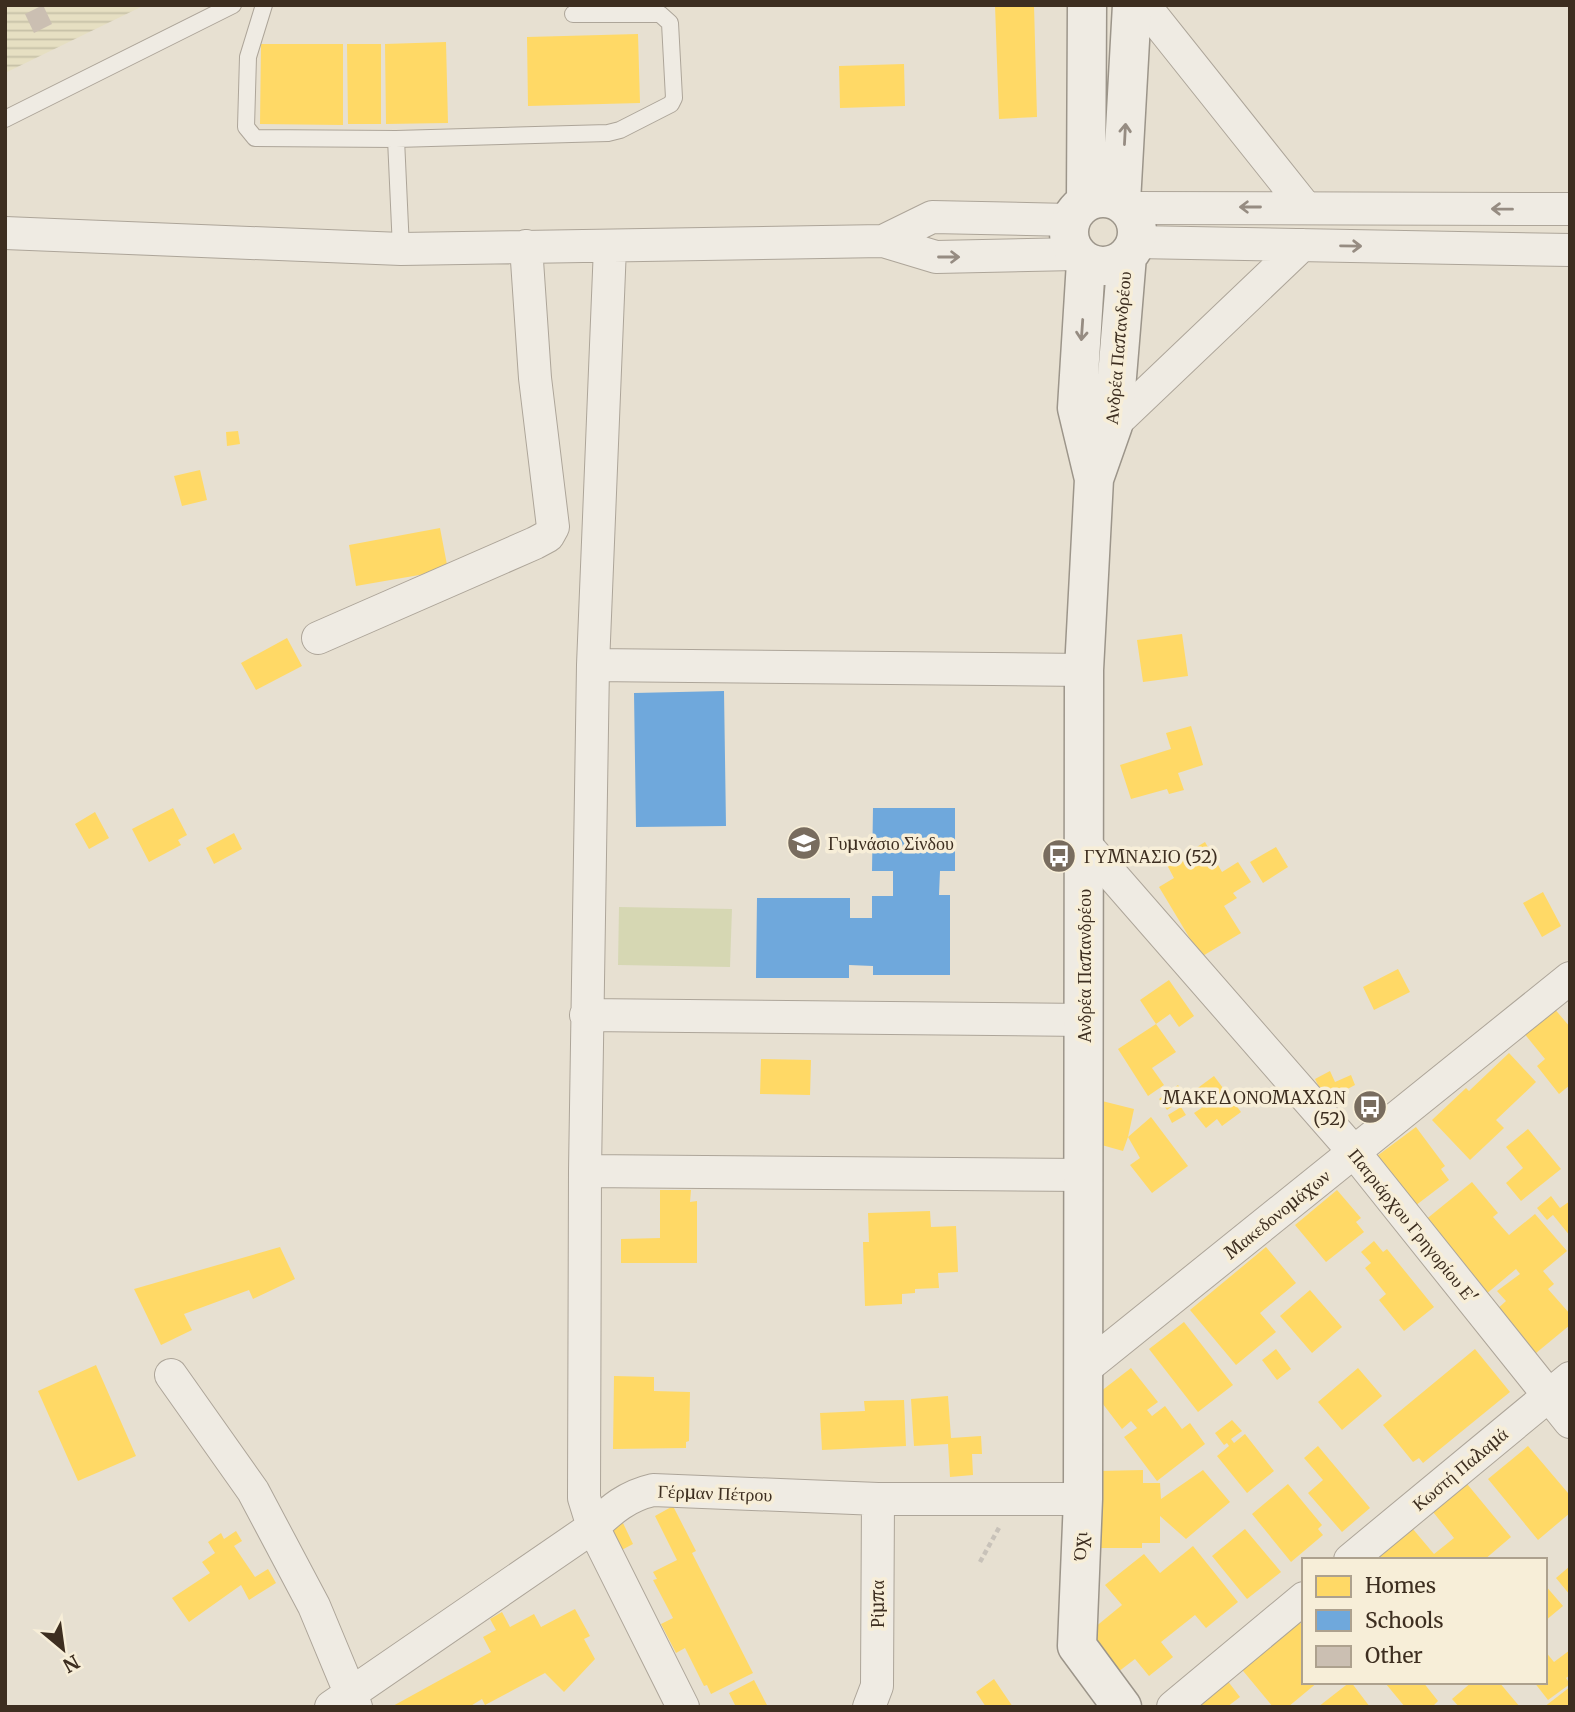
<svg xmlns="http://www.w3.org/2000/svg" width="1575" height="1712" viewBox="0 0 1575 1712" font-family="Merriweather,serif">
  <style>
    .farmland { fill: url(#farmland-rules) }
    .grass { fill: #d6d7b3 }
    .homes { fill: #ffd966 }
    .schools { fill: #6fa8dc }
    .building { fill: #cbbfb2 }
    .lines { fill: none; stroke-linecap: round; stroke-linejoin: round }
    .lane-casing { stroke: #ada599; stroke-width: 18 }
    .street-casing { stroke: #ada599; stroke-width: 34 }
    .secondary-casing { stroke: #9c958a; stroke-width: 41 }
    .path { stroke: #c8c2b9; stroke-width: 4.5; stroke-dasharray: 5 3.5; stroke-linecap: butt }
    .lane { stroke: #efebe3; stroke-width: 16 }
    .street { stroke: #efebe3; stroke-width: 32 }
    .secondary { stroke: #efebe3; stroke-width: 38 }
    .oneway { stroke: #968c82 }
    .labels { text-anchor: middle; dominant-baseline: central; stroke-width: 7; stroke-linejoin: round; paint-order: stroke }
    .street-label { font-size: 18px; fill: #3d2e20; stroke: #f7eed8 }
    .poi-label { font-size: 18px; fill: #3d2e20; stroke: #f7eed8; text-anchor: start }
  </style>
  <defs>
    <pattern id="farmland-rules" width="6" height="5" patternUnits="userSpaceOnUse" patternTransform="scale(1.75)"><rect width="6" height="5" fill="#e6dfc2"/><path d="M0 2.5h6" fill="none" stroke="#c6c0a6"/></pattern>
  </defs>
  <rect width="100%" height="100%" fill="#e7e0d1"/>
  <path class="farmland" d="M5,5H145L5,73Z"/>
  <path class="grass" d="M619,907L732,909L730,967L618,965Z"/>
  <path class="homes" d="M995,5H1034L1037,117L999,119Z
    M638,34L640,103L528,106L527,37Z
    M446,42L448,123L386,124L385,44Z
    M261,44H343V125L260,124Z
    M347,44H381V124H348Z
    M904,64L905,106L840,108L839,66Z
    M238,431L240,444L227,446L226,432Z
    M200,470L207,500L182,506L174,476Z
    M440,528L448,570L356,586L349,545Z
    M1182,634L1188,676L1143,682L1137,640Z
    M287,638L302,666L256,690L241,663Z
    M1191,726L1203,765L1178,773L1184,790L1169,794L1167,789L1131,799L1120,765L1171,749L1166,733Z
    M173,808L187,835L178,840L181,845L149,862L132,829Z
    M95,812L109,838L89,849L75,824Z
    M234,833L242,849L214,864L206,848Z
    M1205,842L1222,872L1238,862L1251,882L1233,893L1237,898L1224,906L1241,933L1201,957L1159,887L1174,878L1167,865Z
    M1276,847L1288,867L1263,883L1250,862Z
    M1543,892L1561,926L1542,937L1523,903Z
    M1398,969L1410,992L1374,1010L1363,987Z
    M1169,980L1194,1016L1179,1027L1170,1014L1156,1024L1140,1000Z
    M1553,1007L1570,1027V1085L1559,1094L1537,1066L1545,1059L1523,1032Z
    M1156,1024L1176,1052L1152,1068L1164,1085L1148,1096L1118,1049Z
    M1509,1053L1536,1082L1496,1120L1504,1128L1470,1160L1432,1120L1466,1088L1469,1091Z
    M761,1059L811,1060L810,1095L760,1094Z
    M1330,1071L1335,1082L1351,1075L1355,1085L1340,1093L1344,1100L1329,1107L1315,1079Z
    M1214,1076L1241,1112L1222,1126L1217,1119L1206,1128L1194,1113L1206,1105L1195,1090Z
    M1178,1085L1186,1097L1167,1110L1159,1099Z
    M1102,1101L1134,1109L1128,1137L1151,1117L1188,1166L1152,1193L1130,1165L1140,1158L1128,1137L1123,1151L1091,1142Z
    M1181,1107L1186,1115L1172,1123L1168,1115Z
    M1416,1127L1445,1166L1441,1169L1449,1180L1411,1209L1373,1159Z
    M1528,1129L1561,1169L1521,1201L1506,1183L1523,1168L1506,1147Z
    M1472,1182L1498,1213L1493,1217L1509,1235L1535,1214L1567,1251L1543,1271L1554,1284L1548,1289L1570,1314V1325L1530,1358L1493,1313L1506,1301L1497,1291L1520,1274L1516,1269L1485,1295L1424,1221Z
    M660,1190H691L690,1202L697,1201V1263H621V1239L660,1238Z
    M1337,1190L1361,1218L1356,1222L1364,1232L1326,1262L1295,1225Z
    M1551,1196L1560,1208L1570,1201V1236L1553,1215L1547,1220L1537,1208Z
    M930,1211L931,1227L956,1226L958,1272L938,1273L939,1288L915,1289V1293L902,1294V1304L865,1306L863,1242H869L868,1213Z
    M1374,1241L1383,1252L1387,1249L1434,1307L1404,1331L1379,1300L1386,1294L1365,1268L1371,1263L1361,1252Z
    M280,1247L295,1279L253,1299L249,1290L184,1314L192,1330L161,1345L134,1289Z
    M1266,1247L1296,1283L1260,1313L1276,1332L1236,1365L1190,1310Z
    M1310,1290L1342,1327L1312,1353L1280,1316Z
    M1184,1322L1233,1385L1198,1412L1149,1349Z
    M1276,1349L1291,1369L1277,1380L1262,1360Z
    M1475,1349L1510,1392L1423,1463L1419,1458L1413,1462L1383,1425Z
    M96,1365L136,1456L78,1481L38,1391Z
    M1131,1368L1158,1402L1147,1410L1152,1416L1165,1406L1182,1429L1190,1423L1205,1444L1157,1481L1124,1437L1137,1428L1131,1421L1122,1429L1096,1395Z
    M1358,1368L1382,1396L1342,1430L1318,1402Z
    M614,1376L654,1377V1391L690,1392L689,1441L686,1442V1448L613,1449Z
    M948,1396L951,1438L981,1436L982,1454H972L973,1475L950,1477L948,1444L914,1446L911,1399Z
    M904,1400L906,1446L822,1450L820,1413L865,1411L864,1401Z
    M1232,1420L1242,1431L1231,1439L1234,1443L1245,1434L1274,1471L1247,1493L1217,1456L1229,1446L1227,1443L1224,1445L1215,1433Z
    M1318,1446L1370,1508L1342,1532L1308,1493L1323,1480L1304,1458Z
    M1528,1446L1568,1493L1570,1491V1513L1538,1540L1488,1479Z
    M1143,1470V1483H1160L1161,1499L1203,1470L1230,1502L1186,1539L1160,1516V1543H1142V1548H1099L1098,1471Z
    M1463,1479L1511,1537L1484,1560H1361L1407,1522L1434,1554L1454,1538L1429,1507Z
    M1288,1484L1322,1525L1318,1529L1323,1535L1291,1562L1252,1514Z
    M673,1506L696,1551L692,1553L753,1673L711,1694L707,1685L704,1686L685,1648L676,1653L661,1624L673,1618L653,1580L657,1579L653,1572L677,1560L655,1516Z
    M623,1523L633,1544L614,1554L604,1533Z
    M1245,1529L1281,1572L1247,1599L1212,1556Z
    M236,1531L242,1541L234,1546L255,1577L268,1569L276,1583L249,1600L241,1585L189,1622L172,1598L210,1573L202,1562L215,1553L208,1542L221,1533L224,1539Z
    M1193,1546L1238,1602L1206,1628L1195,1615L1161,1642L1173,1657L1149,1676L1135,1659L1114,1675L1083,1637L1122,1605L1105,1585L1144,1554L1160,1573Z
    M1570,1566V1595L1556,1578Z
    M1545,1585L1563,1606L1545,1621Z
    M575,1609L590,1636L584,1639L595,1659L564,1692L545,1673L485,1705L482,1699L469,1707H391L491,1652L483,1637L496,1630L490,1619L502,1612L510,1627L534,1614L541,1627Z
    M1296,1618L1304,1627V1682H1318L1288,1707H1273L1239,1666Z
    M1570,1650V1675L1566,1678L1570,1684L1548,1700L1534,1682H1545V1651L1554,1662Z
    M1220,1671L1240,1697L1227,1707H1184Z
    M994,1679L1013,1707H986L976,1692Z
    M754,1680L768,1707H736L729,1693Z
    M1351,1682L1370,1707H1318L1350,1682Z
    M1388,1682H1423L1438,1701L1432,1707H1405L1386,1684Z
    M1472,1682H1499L1520,1707H1459L1452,1699Z
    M1570,1687V1707H1544Z"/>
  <path class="schools" d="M724,691L726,826L636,827L634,693Z
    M873,808H955V871H940L939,895H950V975H873V966L849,965V978H756L757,898H850V918H872V896H893V871H872Z"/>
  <path class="building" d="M43,5L52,24L34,33L25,14Z"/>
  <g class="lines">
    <g class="lane-casing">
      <path id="lane" d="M264,5L248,57L246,127L255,138L396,139L401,249
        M5,119L233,5
        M396,139L608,133L620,130L671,104L674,98L670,23L660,14H573"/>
    </g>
    <g class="street-casing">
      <path id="street" d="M1144,5L1305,207
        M1128,208L1570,209
        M5,233L401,249L883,241L936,257L1076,254
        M883,241L932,217L1070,220
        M1136,242L1570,250
        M610,247L593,665L585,1171L584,1498L593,1527L683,1707
        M1113,425L1302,245
        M318,638L535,543L548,536L553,527L535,378L526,246
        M593,665L1084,670
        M1085,844L1354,1152L1570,1422
        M586,1015L1084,1020
        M585,1171L1084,1175
        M1083,1370L1570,978
        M171,1375L253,1491L314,1606L356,1707
        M1350,1560L1570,1378
        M331,1707L593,1527C612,1509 627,1496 653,1490L878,1499H1083
        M869,1707L877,1686L878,1499
        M1173,1707L1304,1598"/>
    </g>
    <g class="secondary-casing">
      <path id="secondary" d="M1069 232a34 34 0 1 1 68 0a34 34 0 1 1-68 0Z
        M1086,202L1087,5
        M1121,202L1132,5
        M1086,262L1077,408L1094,479
        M1122,1707L1077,1646L1083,1499L1084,670L1094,479L1113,425L1127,256"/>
    </g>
    <path class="path" d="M980,1562L1000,1526"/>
    <use href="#lane" class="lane"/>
    <use href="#street" class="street"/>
    <use href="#secondary" class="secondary"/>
  </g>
  <defs><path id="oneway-shaft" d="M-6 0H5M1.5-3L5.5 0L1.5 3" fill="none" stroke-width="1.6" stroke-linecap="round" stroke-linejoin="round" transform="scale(1.75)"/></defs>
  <g class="oneway">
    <use href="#oneway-shaft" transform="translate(1125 134) rotate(-87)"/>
    <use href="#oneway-shaft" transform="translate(1250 207) rotate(180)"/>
    <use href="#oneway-shaft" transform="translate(1502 209) rotate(-179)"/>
    <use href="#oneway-shaft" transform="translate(1351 246) rotate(1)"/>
    <use href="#oneway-shaft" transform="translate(949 257)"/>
    <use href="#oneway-shaft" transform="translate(1082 330) rotate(94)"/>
  </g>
  <defs>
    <g id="school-disc" transform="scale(1.75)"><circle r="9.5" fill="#786c5e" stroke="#f7eed8"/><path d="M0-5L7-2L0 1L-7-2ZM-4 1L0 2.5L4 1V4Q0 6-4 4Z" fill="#fff"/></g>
    <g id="bus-disc" transform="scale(1.75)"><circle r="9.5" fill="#786c5e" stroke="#f7eed8"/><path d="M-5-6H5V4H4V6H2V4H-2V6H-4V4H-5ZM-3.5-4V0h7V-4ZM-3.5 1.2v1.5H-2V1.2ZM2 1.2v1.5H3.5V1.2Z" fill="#fff"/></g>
  </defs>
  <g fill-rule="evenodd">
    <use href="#school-disc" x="804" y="843"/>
    <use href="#bus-disc" x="1059" y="856"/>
    <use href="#bus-disc" x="1370" y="1107"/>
  </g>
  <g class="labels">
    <g class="street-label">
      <text transform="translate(1118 348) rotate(-85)">Ανδρέα Παπανδρέου</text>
      <text transform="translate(1084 966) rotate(-90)">Ανδρέα Παπανδρέου</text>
      <text transform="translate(1277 1214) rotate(-39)">Μακεδονομάχων</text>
      <text transform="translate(1413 1226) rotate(51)">Πατριάρχου Γρηγορίου Ε'</text>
      <text transform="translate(1460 1469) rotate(-40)">Κωστή Παλαμά</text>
      <text transform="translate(715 1493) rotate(2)">Γέρμαν Πέτρου</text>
      <text transform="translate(1080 1546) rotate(-87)">Όχι</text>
      <text transform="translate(877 1604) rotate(-90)">Ρίμπα</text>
    </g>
    <g class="poi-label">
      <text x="828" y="843">Γυμνάσιο Σίνδου</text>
      <text x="1084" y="856">ΓΥΜΝΑΣΙΟ (52)</text>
      <text x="1346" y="1097" text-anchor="end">ΜΑΚΕΔΟΝΟΜΑΧΩΝ<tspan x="1346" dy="21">(52)</tspan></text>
    </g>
  </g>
  <rect width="1575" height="1712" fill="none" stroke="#3d2e20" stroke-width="14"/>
  <rect x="1302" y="1558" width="245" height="126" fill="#f7eed8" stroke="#ada18e" stroke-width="2"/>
  <rect x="1316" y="1576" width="35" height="21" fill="#ffd966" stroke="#ada18e" stroke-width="2"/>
  <text x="1365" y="1593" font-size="21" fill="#3d2e20">Homes</text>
  <rect x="1316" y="1610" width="35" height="21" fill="#6fa8dc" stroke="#ada18e" stroke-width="2"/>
  <text x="1365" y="1628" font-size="21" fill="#3d2e20">Schools</text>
  <rect x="1316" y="1646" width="35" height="21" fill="#cbbfb2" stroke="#ada18e" stroke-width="2"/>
  <text x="1365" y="1663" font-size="21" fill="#3d2e20">Other</text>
  <g transform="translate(63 1649) rotate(151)" stroke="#f7eed8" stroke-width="5" paint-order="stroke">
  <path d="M0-5L12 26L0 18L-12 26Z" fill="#3d2e20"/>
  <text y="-10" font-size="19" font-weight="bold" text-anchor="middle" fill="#3d2e20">N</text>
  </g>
</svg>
